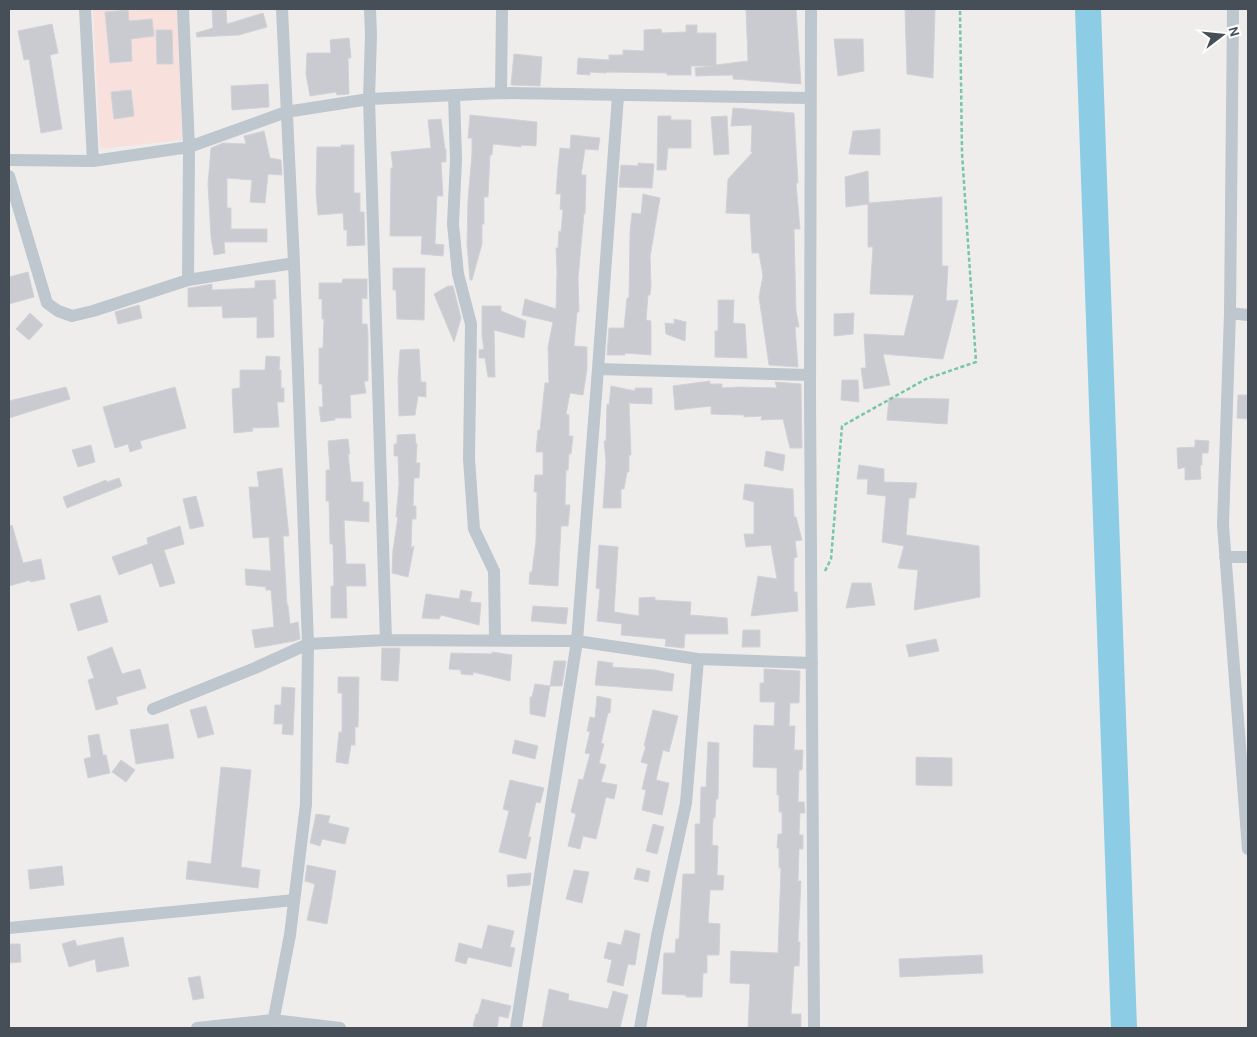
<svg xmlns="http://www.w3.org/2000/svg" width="1257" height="1037" viewBox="0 0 1257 1037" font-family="Karla,sans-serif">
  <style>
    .medical { fill: #f8e1dd }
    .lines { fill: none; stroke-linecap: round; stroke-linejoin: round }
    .river { stroke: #8ccce5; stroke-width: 26 }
    .building { fill: #cacbd1; stroke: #d1d2d8 }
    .path { stroke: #77c6a5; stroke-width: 2.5; stroke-dasharray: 4 2.5; stroke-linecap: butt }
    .street { stroke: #bec6ce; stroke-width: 12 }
  </style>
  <rect width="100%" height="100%" fill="#efedec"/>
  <path class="medical" d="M93,9H178L182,140L100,149Z"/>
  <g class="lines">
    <path class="river" d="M1088,9L1124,1028"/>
  </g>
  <path class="building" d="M212,9H226L227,24L263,13L267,27L239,35L197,37L196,33L213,28Z
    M746,9H796L801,84L733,79V75L696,76L695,68L713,66H691V75H667V73L606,72V73L590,72V75L577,74L578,58L609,60V55H623V50L644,51V30L661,29L662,33L686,32V25H697V33H716V65L748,61Z
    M905,9H935L933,78L907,74Z
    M128,10L129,21L152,19L154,36L131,39L132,61L110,63L105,12Z
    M52,24L58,53L50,55L62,129L41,133L29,59L24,60L18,31Z
    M156,30H172L173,64H157Z
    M349,38L351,58H348L349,94L337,95L336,92L310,96L306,74L307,53H331L330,40Z
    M834,39H863L864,71L838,76Z
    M514,54L542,57L540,86L511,85Z
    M268,84L269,107L232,110L231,86Z
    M131,90L134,116L114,119L111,92Z
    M733,108L794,113L798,183H796L800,229H794L796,311L799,327H795L798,367L769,365L759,297L763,276L759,253H752L750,214L726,213L728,179L753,152H751L752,125L731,126Z
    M470,115L537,122L536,146L521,145V147L493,144L492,155H490L488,197H484V224H482V244L472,280H470L467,244L468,200L472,154V138H468Z
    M658,116H671V120H691V148H668L666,170H657Z
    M727,116L729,154L714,155L711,117Z
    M441,119L445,149H446V162H441L443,196H437L435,244L444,245L443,256L421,254L422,236H390L391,168H393L391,152L431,148L428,120Z
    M880,129V155L849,154L853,131Z
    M264,131L270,158L281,160L282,175L268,174L265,203L250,202L252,180L227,178V208H231V229H267V242H224L225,253L214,255L211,237L208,184L211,148L223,143L246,144L244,136Z
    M571,135L600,138L598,150L585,149L581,175H586L585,214L584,213L578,279L579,312H577L574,346L587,347V369L583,395L570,393L566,414L569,415V436H573L571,454H569L568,470H566L565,505H570L568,526H561L558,586L529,584L530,572H532L536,541L537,492H534L535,475H543V452H536L538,430H540L545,383H549L548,347L553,322L522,315L525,299L556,309L557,273L556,248H558L559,231L561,232L563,210L560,209L561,194H556L558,167L560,148L570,149Z
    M341,145H354V193H360V212H364L365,245L347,246V230H344L343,213L318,215L316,192L317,147H341Z
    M638,163L654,164L652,188L619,187L621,165L638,166Z
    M868,171L869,203L942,197V266H948L946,301L958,300L943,359L883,354L890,385L864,389L861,368H866L864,334L904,336L914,295L870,294L873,247H868V204L846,207L845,177Z
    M643,194L660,198L650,257L651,285L650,295H648L646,320L651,321V355L625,353V355H607L609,328H624L627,298H629L630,232L632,213L641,214Z
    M393,268H425L424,320L397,319L396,290H393Z
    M28,272L34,297L9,304V277Z
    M343,279H367V299L362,298V324H367L368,334V381H364L366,393L350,395L351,418H335V420L321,422L319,407H323L322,384H319V348H323L324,319H322V299H319V283H342Z
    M275,280L276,299H273L274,337L257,338V317L223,318L222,306L188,307V288H190L212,284V290L255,288V281Z
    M448,286H453L461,318L454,342L434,294Z
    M718,300H734L733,323L745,324L747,358L715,357V331H718Z
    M139,305L142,318L118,324L115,312Z
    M482,306H501V311L526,321L524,338L494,330L495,377H488L485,358H479V350L484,349L482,336Z
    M30,313L43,325L29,340L16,329Z
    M854,313L853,334L834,336V314Z
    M674,319L686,322L685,341L666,334L665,323L674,324Z
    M419,349L421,382H426V397L418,396L415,415L399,416L398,380L400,350Z
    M266,356L280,357L279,370H281V388H284V402H277L279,427L252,428L253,431L234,433L232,389L240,388V370H265Z
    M842,380H858L859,402L841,400Z
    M710,381V384H722V388L739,387L777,388L775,382L801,384L802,448H790L783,419L761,420L762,416L744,417V415L711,414V406L675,410L673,386Z
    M611,386L635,391V388H652V404L629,403L631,455H629V472H627L624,489H621V508H603L606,461L604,441H606L607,404L609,405Z
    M66,387L70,399L9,418V401Z
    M175,387L186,428L140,441L142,448L130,452L128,444L115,448L103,407Z
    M1238,395H1248V419L1237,418Z
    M889,398L949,399L947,424L887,420Z
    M415,434L416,444H417L416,463H420L419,478H414L413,506H416V519H412L411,548L414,546L408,577L392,573L393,550L398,517H396L399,484L398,456H394V444H397V435Z
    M348,439L350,454H348L351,482H363V502H369V522L344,520L346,564H365L366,586H346L347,618H331V586H334L333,544H330L329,501H326V470H330L328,441Z
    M1195,440L1209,441L1208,453H1202V465H1200L1201,479L1185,480V467L1178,469L1177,448L1195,447Z
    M91,445L95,462L78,467L72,450Z
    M766,451L785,455L783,471L764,466Z
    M859,465L884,469V482L917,483L915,498H909L906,535L979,546L980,597L914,610L918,570L898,568L904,546L882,542L886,496L867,494L868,479H857Z
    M282,468L289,536H283L287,605H288L290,624L298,622L300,639L294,641L255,648L252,630L274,627L271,590H266V587L246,585L245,569L271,571L269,537L253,538L249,487H259L257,472Z
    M119,478L122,486L67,508L63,497L106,480L107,482Z
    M745,484L793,489L794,517H796L802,540L795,541L797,557L794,558V592H797L798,611L751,616L758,576L777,579L771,545L746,547L744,534H754V502L743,499Z
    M196,496L204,526L190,529L183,499Z
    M12,525L23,563L41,559L45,579L30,582V580L9,586V526Z
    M180,526L184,544L164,550L175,583L160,587L152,563L119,575L112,557L148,544L147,538Z
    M599,545L618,547L614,612L639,616V598L655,597V600L691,602L690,615L727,618L728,634H685L684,648L675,647L665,646L666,639L621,635L622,624L597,621L600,589L596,588Z
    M852,583H871L875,605L846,608Z
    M461,590L472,592L470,602L481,603L479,625L441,615L439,619L422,618L426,594L459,599Z
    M100,595L108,622L78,631L70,604Z
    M533,606L568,608L566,624L531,621Z
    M743,630H760V647H742Z
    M936,639L939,651L909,657L906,645Z
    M112,647L122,674L140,669L146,688L116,697L118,704L96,710L88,680L94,678L87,657Z
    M382,648H400L398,681L381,680Z
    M492,652L512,655L510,681L473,672V675L461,674V670L449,669L451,653L492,654Z
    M554,661H566L562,686H550Z
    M598,661L613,663L612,667L655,670L674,674L672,691L595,685Z
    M764,669L800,671L799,703H790L789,726H795L794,750H803L802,770H799L798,802H804L805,813H800L799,835H803V849H799L798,881H801L798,942H800L799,966H794L791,1014H801V1028H748L750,984L730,983L731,951L778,953L781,868H779V848H777L778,834H782V812H779V795H777V768L753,767L754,725L774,726L775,702H760V683H764Z
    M338,677H359L358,727H355V745H351L348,764L336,762L339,732H342V693H338Z
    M535,684L550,686L545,717L530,714V697H532Z
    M282,687L295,688L293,735L282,734L283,724H274L275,705H281Z
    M597,696L611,699L610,713H608L601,743L604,744L599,763L606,765L601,782L617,785L614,799L606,797L596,839L583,836L580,849L568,846L576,814L571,812L579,779L583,780L590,754L585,753L590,732L587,731L590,717L595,718Z
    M206,706L214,734L198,738L190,710Z
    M653,710L678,716L669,752L663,750L656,780L669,783L662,815L642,810L646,790L642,789L648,764L641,762L646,746H644Z
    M168,724L174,758L136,764L130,730Z
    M99,734L103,755H106L110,773L88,778L84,759L91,757L88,736Z
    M515,740L538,746L535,759L512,753Z
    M708,742L719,743L718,799H716L715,818H713L712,845L718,846L717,875L724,876L723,890H710L708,923L720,924L719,955H707V973H703L702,997H686V995L662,994L664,953H675L676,939H679L683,874H695V824H700L701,787H706Z
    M916,757L952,758V786L916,785Z
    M121,760L135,770L126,782L112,772Z
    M221,767L251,770L241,867L260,870L258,888L186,879L188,861L211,864Z
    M510,780L544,788L540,803L536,802L528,837H531L526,859L499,852L509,811L503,809Z
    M316,814L330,816L328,823L349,828L345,844L322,839L320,846L310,843Z
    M653,824L664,827L657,854L646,851Z
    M307,865L336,871L327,924L307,920L315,884L305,881Z
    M62,866L64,885L30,889L28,870Z
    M637,868L650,871L648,882L634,879Z
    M574,870L589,872L582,903L566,899Z
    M531,873L530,885L508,887L507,875Z
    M488,925L514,931L510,947L515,948L511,967L468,957L466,964L455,961L459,943L482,949Z
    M625,930L640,934L635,965L628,964L623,986L607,982L612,960L604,958L608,942L621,945Z
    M123,937L129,966L97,972L95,959L69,967L62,944L75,940L77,946Z
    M9,944H20L21,962L9,963Z
    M982,955L983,973L900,977L899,959Z
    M200,976L204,998L193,1000L188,978Z
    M549,989L569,994L568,1000L608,1009L613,991L628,995L620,1028H542Z
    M482,999L511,1006L508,1018L499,1016L497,1028H483L473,1026L476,1014H478Z"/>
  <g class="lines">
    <path class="path" d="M825,571L831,559L842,426L926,379L976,362L962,153L960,9"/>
    <path class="street" d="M85,9L93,161
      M183,9L189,147L188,280
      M370,9L371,35L369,99L386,640
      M811,9L810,395L814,1028
      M1233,9L1230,313L1223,525L1248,849
      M501,93L502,9
      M454,95L456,160L453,224L458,274L471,324L469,459L474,529L494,571L495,640
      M618,96L598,369L810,375
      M9,160L93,161L189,147L286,112L369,99L501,93L810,98
      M9,176L47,303L58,311L72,316L93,311L188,280L294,263
      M1230,313L1248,315
      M1225,557H1248
      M153,709L255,668L308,644L386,640L577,641L698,659L812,663
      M9,928L294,900
      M197,1028L273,1020L340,1028
      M272,1028L290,935L306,804L308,644L294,263L282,9
      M516,1028L577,641L598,369
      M640,1028L658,931L686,803L698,659"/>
  </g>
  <rect width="1257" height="1037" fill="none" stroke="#464e58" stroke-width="20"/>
  <g transform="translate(1222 35) rotate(74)" stroke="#ffffff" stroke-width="4" paint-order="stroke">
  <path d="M0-4L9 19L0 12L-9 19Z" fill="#464e58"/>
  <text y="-8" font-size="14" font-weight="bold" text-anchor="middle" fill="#464e58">N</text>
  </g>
</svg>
